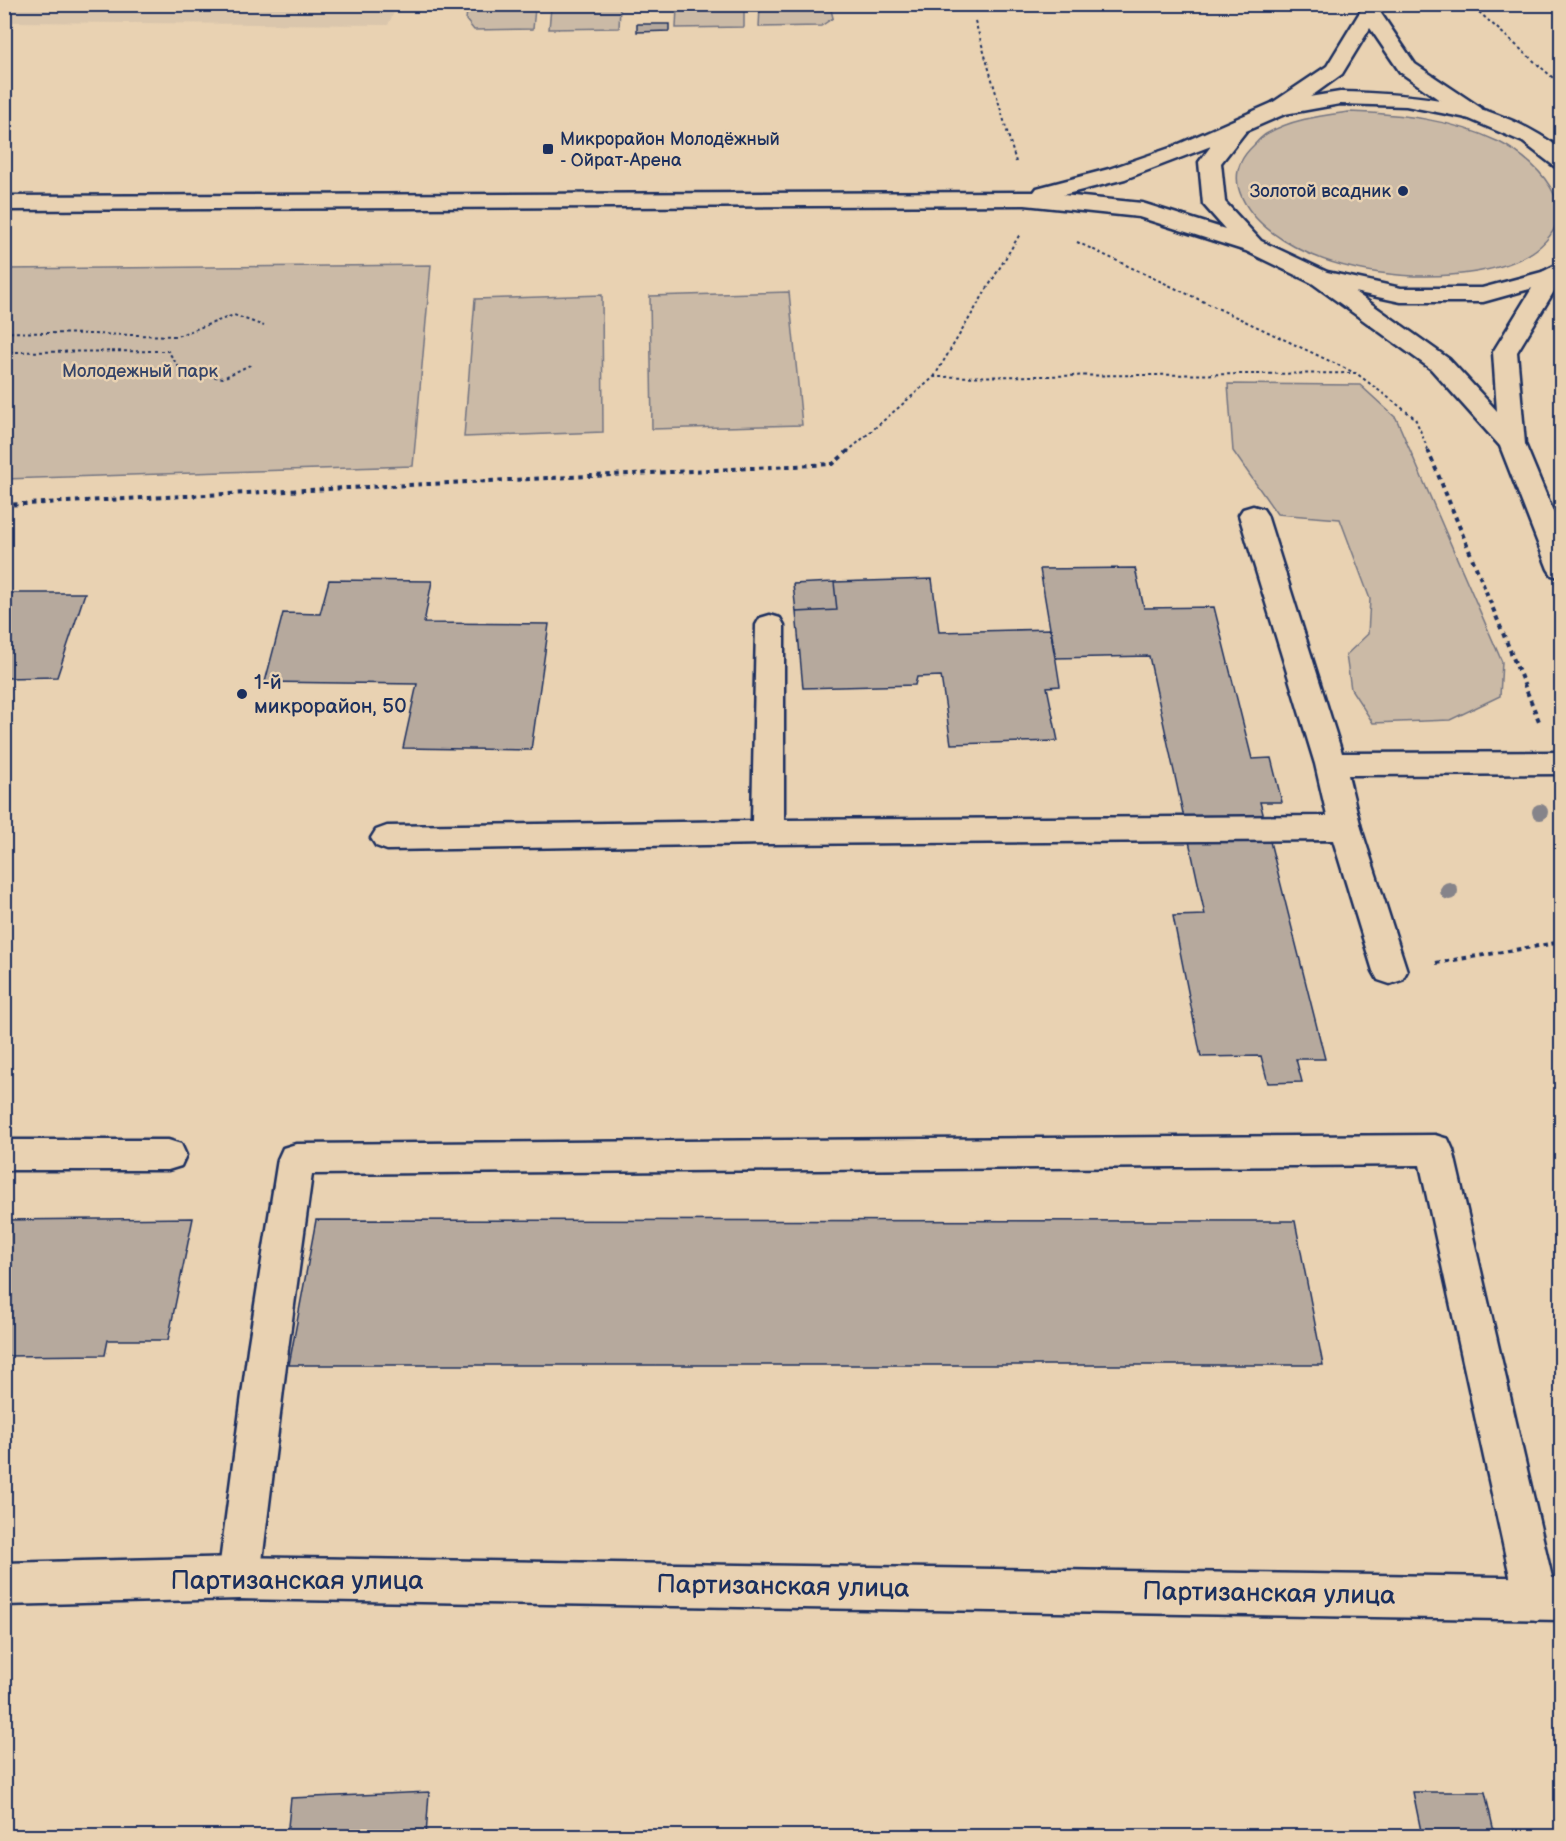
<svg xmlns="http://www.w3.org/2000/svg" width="1566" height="1841" viewBox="0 0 1566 1841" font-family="'Balsamiq Sans',sans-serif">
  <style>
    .built { fill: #dac6ac }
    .green { fill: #cbbaa6; stroke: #737482; stroke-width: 1.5 }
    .building { fill: #b6a99d; stroke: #1b2f5e; stroke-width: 1.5 }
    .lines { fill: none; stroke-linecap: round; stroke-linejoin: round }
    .service-casing { stroke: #1b2f5e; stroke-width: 5 }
    .minor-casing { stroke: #1b2f5e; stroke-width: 5 }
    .secondary-casing { stroke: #1b2f5e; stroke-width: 5 }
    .primary-casing { stroke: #1b2f5e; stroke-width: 5 }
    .path-far1 { stroke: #1b2f5e; stroke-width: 2; stroke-dasharray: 3 3; stroke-linecap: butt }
    .path { stroke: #1b2f5e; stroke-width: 4; stroke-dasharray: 4.5 4.5; stroke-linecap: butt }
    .service { fill: #e9d2b2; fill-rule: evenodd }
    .minor { fill: #e9d2b2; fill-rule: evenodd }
    .secondary { fill: #e9d2b2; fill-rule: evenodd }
    .primary { fill: #e9d2b2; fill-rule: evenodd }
    .tree { fill: #86848a }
    .poi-dot { fill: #1b2f5e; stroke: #e9d2b2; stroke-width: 2 }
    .labels { text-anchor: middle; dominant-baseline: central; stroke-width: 5; stroke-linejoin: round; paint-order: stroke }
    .far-poi-label { font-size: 18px; fill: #1b2f5e; stroke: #e9d2b2; text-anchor: start }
    .far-park-label { font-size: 18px; fill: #354469; stroke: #e9d2b2 }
    .poi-label { font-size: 21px; fill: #1b2f5e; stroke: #e9d2b2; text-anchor: start }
    .near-street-label { font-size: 26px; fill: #1b2f5e; stroke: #e9d2b2 }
  </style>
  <rect width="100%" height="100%" fill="#e9d2b2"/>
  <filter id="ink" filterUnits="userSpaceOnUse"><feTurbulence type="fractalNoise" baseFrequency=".0167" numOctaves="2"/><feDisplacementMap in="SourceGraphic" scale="12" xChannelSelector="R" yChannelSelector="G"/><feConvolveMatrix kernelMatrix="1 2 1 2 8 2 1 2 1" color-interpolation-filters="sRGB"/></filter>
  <g filter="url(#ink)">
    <path class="built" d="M5,4H415V12H394L388,25L5,22Z"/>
    <path class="green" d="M830,5L833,18L821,26L759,27L760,7Z
      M620,7L619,28L549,29L551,8Z
      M677,7H744V27L676,28Z
      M535,8L533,29L474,30L466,20L467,10Z
      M1349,112C1401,114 1451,119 1499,142C1521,153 1544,172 1554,194C1557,199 1556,206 1556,212C1556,216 1557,222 1556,225C1543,255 1505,267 1476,272C1415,282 1337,274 1283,240C1250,219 1217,180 1253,146C1257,142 1261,137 1266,134C1292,119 1320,116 1349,112Z
      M431,265L413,466L5,479V269Z
      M789,292L802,425L652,429L650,296Z
      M602,295L603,432L464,437L475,299Z
      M1228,384L1360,385L1396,418L1502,662L1500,696L1450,720L1373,723L1351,689L1346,655L1368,634L1370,599L1340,519L1277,514L1233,451Z"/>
    <path class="building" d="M637,24H669V31L637,32Z
      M1135,568L1144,608L1214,607L1252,759L1271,758L1282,802H1260L1325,1059H1296L1302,1082L1268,1083L1261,1056L1201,1057L1173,916L1205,915L1149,656L1055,658L1040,569Z
      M932,579L939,632L1051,629L1060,686L1047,687L1058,741L951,744L941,676L917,677L915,685L803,688L796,612L837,610L834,582Z
      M329,580L432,581L424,623L549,624L531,750L403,748L417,684L265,682L283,613L320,614Z
      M834,582L837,610L796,612L793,584Z
      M4,593H85L57,677L4,678Z
      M193,1218L168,1340H108L105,1355L4,1356V1220Z
      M316,1220L1295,1221L1323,1365H289Z
      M429,1792L426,1836H287L291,1798Z
      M1413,1792H1485L1495,1836H1422Z"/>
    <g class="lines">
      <g class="service-casing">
        <path id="service" d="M1253,506L1263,509L1267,515L1342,753L1562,752V774L1348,775L1361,828L1407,971L1402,980L1390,984L1378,980L1373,971L1333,840L768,844L387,850L376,846L371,838L376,830L387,826L752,821L756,625L760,618L770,615L780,618L784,625V820L1327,816L1315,764L1239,515L1243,509Z
          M1435,1135L1448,1139L1453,1150L1557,1599L1551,1614L1536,1620L1521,1614L1515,1599L1420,1165L312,1174L288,1349L260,1578L254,1593L239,1599L224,1593L218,1578L248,1349L278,1159L283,1148L296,1144Z
          M4,1140H168L181,1144L186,1155L181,1166L168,1170H4Z"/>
      </g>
      <g class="minor-casing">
        <path id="minor" d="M239,1557L1562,1578V1620L239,1599L4,1605V1563Z"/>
      </g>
      <g class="secondary-casing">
        <path id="secondary" d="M1362,4H1382L1380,12L1415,64L1481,108L1484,113L1481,118L1473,119L1465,118L1400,72L1370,28L1342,74L1288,113L1280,114L1272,113L1269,108L1272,103L1327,66L1360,12Z
          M1550,270L1558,272L1562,278L1517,352L1525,444L1562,533V578L1552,575L1548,569L1500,446L1431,369L1312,283L1308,278L1312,273L1320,271L1328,273L1449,359L1497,411L1493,352L1542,272Z"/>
      </g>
      <g class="primary-casing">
        <path id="primary" d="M1340,92C1419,94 1497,100 1562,150V168L1554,166L1523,142L1467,118L1406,106L1340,104L1285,114L1246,131L1221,163L1225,202L1261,241L1327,272L1401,288H1482L1542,272L1562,262V280L1483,302H1401L1312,283L1246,251L1139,217L1025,205L4,210V196L1034,192L1037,188L1109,169L1170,148L1272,103ZM1211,146L1199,162L1203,204L1225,229L1142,203L1063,195L1125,179Z"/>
      </g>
      <path class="path-far1" d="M1470,4L1562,86
        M975,21L1016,162
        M1077,242L1353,372
        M4,332L177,336L234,315L264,326
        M4,352L168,351L182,372L223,378L252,364
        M934,377L1020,234
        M847,452L934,377L1356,373L1415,418L1429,452"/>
      <path class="path" d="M1428,450L1539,721
        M4,505L833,464L849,450
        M1436,963L1562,942"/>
      <use href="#service" class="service"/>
      <use href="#minor" class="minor"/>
      <use href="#secondary" class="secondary"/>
      <use href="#primary" class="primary"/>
    </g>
    <g class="tree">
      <circle cx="1540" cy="812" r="8"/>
      <circle cx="1449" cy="891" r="9"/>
    </g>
  </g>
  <g class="poi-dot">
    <rect x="542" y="143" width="12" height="12" rx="3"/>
    <circle cx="1403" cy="191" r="6"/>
    <circle cx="242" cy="694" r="6"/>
  </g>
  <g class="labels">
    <g class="far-poi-label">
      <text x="560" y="139">Микрорайон Молодёжный<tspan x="560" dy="21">- Ойрат-Арена</tspan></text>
      <text x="1391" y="191" text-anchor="end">Золотой всадник</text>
    </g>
    <g class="far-park-label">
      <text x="140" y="371">Молодежный парк</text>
    </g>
    <g class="poi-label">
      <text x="254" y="682">1-й<tspan x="254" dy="24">микрорайон, 50</tspan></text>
    </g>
    <g class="near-street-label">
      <text x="297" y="1581">Партизанская улица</text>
      <text transform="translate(783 1587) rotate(1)">Партизанская улица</text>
      <text transform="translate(1269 1594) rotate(1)">Партизанская улица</text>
    </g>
  </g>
  <rect width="1566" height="1841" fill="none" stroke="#e9d2b2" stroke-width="24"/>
  <rect x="12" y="12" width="1542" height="1817" fill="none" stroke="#1b2f5e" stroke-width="2" filter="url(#ink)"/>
</svg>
